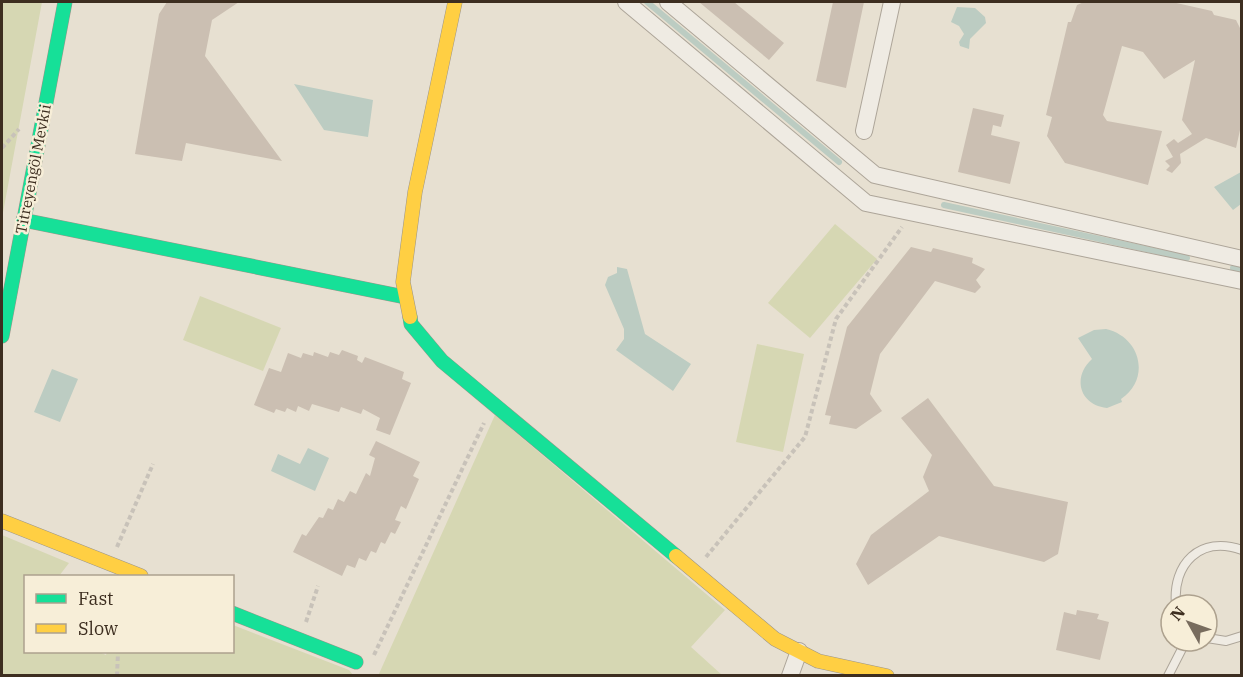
<svg xmlns="http://www.w3.org/2000/svg" width="1243" height="677" viewBox="0 0 1243 677" font-family="'IBM Plex Serif',serif">
  <style>
    .green { fill: #d6d7b3 }
    .water { fill: #bcccc2 }
    .lines { fill: none; stroke-linecap: round; stroke-linejoin: round }
    .stream { stroke: #bcccc2; stroke-width: 6 }
    .building { fill: #cbbfb2 }
    .lane-casing { stroke: #ada599; stroke-width: 10 }
    .street-casing { stroke: #ada599; stroke-width: 18 }
    .fast-casing { stroke: #9c958a; stroke-width: 15 }
    .slow-casing { stroke: #9c958a; stroke-width: 15 }
    .path { stroke: #c8c2b9; stroke-width: 4; stroke-dasharray: 4.5 3; stroke-linecap: butt }
    .lane { stroke: #efebe3; stroke-width: 8 }
    .street { stroke: #efebe3; stroke-width: 16 }
    .fast { stroke: #16e098; stroke-width: 14 }
    .slow { stroke: #ffcf43; stroke-width: 14 }
    .labels { text-anchor: middle; dominant-baseline: central; stroke-width: 5; stroke-linejoin: round; paint-order: stroke }
    .street-label { font-size: 15px; fill: #3d2e20; stroke: #f7eed8 }
  </style>
  <rect width="100%" height="100%" fill="#e7e0d1"/>
  <path class="green" d="M2,2H42L2,218Z
    M835,224L877,259L810,338L768,303Z
    M200,296L281,328L263,371L183,340Z
    M757,344L804,354L783,452L736,442Z
    M495,415L725,610L691,647L722,675L378,676Z
    M2,535L69,563L59,576H26V652H99L106,655L107,652H232L233,625L349,670L353,675H2Z"/>
  <path class="water" d="M957,7L975,8L985,17L986,23L970,39L969,49L960,46L959,42L964,34L959,26L951,22Z
    M294,84L373,100L368,137L324,130Z
    M1241,172V204L1233,210L1214,187Z
    M617,267L627,269L645,334L691,364L673,391L616,350L624,339V329L605,285L608,277L617,273Z
    M1106,329C1141,337 1151,379 1121,399L1122,402L1107,408C1079,405 1072,377 1092,359L1078,338L1094,330Z
    M52,369L78,379L60,422L34,412Z
    M308,448L329,458L315,491L271,471L278,454L300,464Z"/>
  <g class="lines">
    <path class="stream" d="M647,2L839,162
      M944,205L1187,258
      M1233,268L1242,269"/>
  </g>
  <path class="building" d="M167,2H239L212,20L205,56L282,161L186,143L182,161L135,154L159,14Z
    M699,2H734L784,43L769,60Z
    M833,2H864L846,88L816,81Z
    M1084,2H1172L1212,11L1214,15L1236,20L1242,32V121L1236,148L1206,138L1180,154L1181,163L1172,173L1166,170L1170,166L1165,161L1173,157L1166,145L1174,139L1178,143L1192,134L1182,120L1195,60L1164,79L1143,52L1122,46L1103,115L1107,121L1162,131L1148,185L1065,163L1047,136L1052,117L1046,115L1068,22H1071L1077,5Z
    M973,108L1004,115L1001,127L993,125L991,135L1020,142L1010,184L958,172Z
    M911,247L931,252L933,248L973,258L972,263L985,269L976,280L981,287L975,293L935,281L880,354L870,394L882,411L856,429L829,424L831,416L825,415L847,327Z
    M342,350L358,356L357,360L362,363L365,357L404,372L402,379L411,383L390,435L376,430L380,418L363,409L361,414L341,407L339,412L312,404L309,411L298,406L296,412L287,408L285,412L276,409L274,413L254,405L269,368L281,372L288,353L301,358L303,353L313,356L314,352L328,357L330,352L339,355Z
    M928,398L994,486L1068,502L1058,554L1044,562L939,536L868,585L856,564L871,535L929,491L923,477L932,455L901,418Z
    M376,441L420,462L413,476L419,479L406,509L401,506L395,520L401,522L395,534L391,532L385,544L381,542L376,553L371,551L366,561L359,558L355,568L347,565L342,576L293,552L302,534L306,536L319,517L323,518L328,508L333,510L338,499L344,502L350,491L356,494L366,473L370,476L375,458L369,455Z
    M1077,610L1099,614L1097,619L1109,622L1100,660L1056,650L1064,612L1076,615Z"/>
  <g class="lines">
    <g class="lane-casing">
      <path id="lane" d="M1176,605C1172,564 1200,535 1242,550
        M1207,638L1226,641L1242,636
        M1168,676L1186,641"/>
    </g>
    <g class="street-casing">
      <path id="street" d="M626,2L866,203L1242,281
        M668,2L875,175L1242,259
        M864,131L892,2
        M790,676L799,651"/>
    </g>
    <g class="fast-casing">
      <path id="fast" d="M23,220L405,297
        M410,317L411,324L442,361L676,556
        M2,336L65,2
        M232,613L356,662"/>
    </g>
    <g class="slow-casing">
      <path id="slow" d="M410,317L403,282L415,192L455,2
        M2,521L141,576
        M676,556L775,639L818,661L887,676"/>
    </g>
    <path class="path" d="M2,148L19,129
      M117,547L153,464
      M706,557L805,437L836,319L902,227
      M306,622L318,586
      M374,655L484,423
      M117,676L118,652"/>
    <use href="#lane" class="lane"/>
    <use href="#street" class="street"/>
    <use href="#fast" class="fast"/>
    <use href="#slow" class="slow"/>
  </g>
  <g class="labels">
    <g class="street-label">
      <text transform="translate(33 169) rotate(-79)">Titreyengöl Mevkii</text>
    </g>
  </g>
  <rect width="1243" height="677" fill="none" stroke="#3d2e20" stroke-width="6"/>
  <rect x="24" y="575" width="210" height="78" fill="#f7eed8" stroke="#ada18e" stroke-width="1.5"/>
  <rect x="36" y="594" width="30" height="9" fill="#16e098" stroke="#ada18e" stroke-width="1.5"/>
  <text x="78" y="605" font-size="18" fill="#3d2e20">Fast</text>
  <rect x="36" y="624" width="30" height="9" fill="#ffcf43" stroke="#ada18e" stroke-width="1.5"/>
  <text x="78" y="635" font-size="18" fill="#3d2e20">Slow</text>
  <g transform="translate(1189 623) rotate(310)"><circle r="28" fill="#f7eed8" stroke="#ada18e" stroke-width="1.5"/>
  <path d="M0-4.5L10 22L0 15L-10 22Z" fill="#786c5e"/>
  <text y="-9" font-size="16" font-weight="bold" text-anchor="middle" fill="#3d2e20">N</text>
  </g>
</svg>
